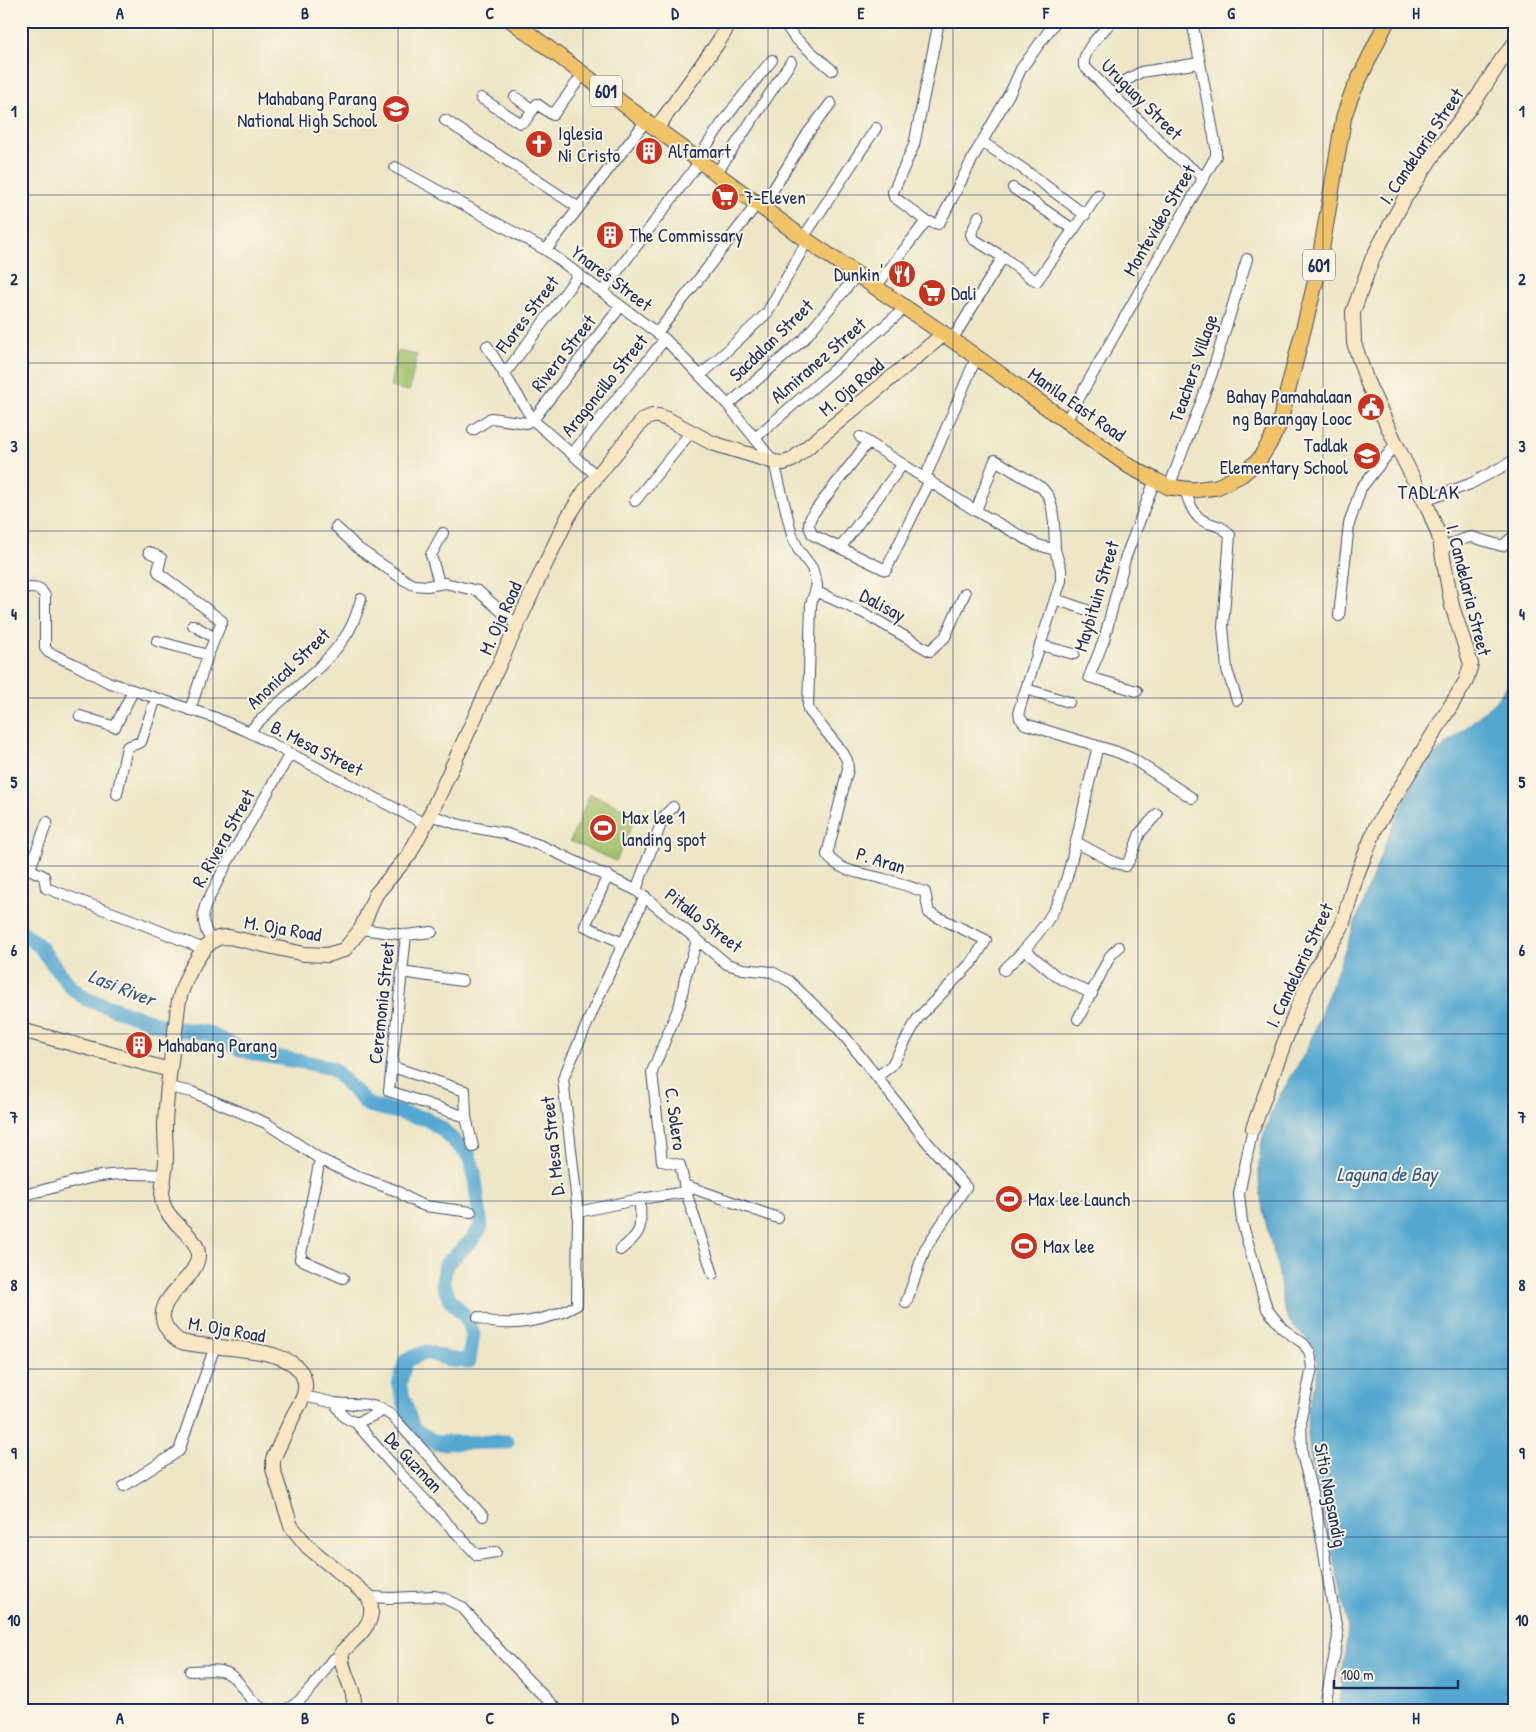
<svg xmlns="http://www.w3.org/2000/svg" width="1536" height="1732" viewBox="0 0 1536 1732" font-family="'Patrick Hand',sans-serif">
  <style>
    .green { fill: #a1c068; stroke: #5e7863 }
    .water { fill: #55a7d0; stroke: #386b97 }
    .lines { fill: none; stroke-linecap: round; stroke-linejoin: round }
    .river { stroke: #55a7d0; stroke-width: 15 }
    .street-casing { stroke: #3a4a6d; stroke-width: 12 }
    .secondary-casing { stroke: #3a4a6d; stroke-width: 16 }
    .primary-casing { stroke: #3a4a6d; stroke-width: 17 }
    .street { stroke: #fff; stroke-width: 10 }
    .secondary { stroke: #f9e7c3; stroke-width: 14 }
    .primary { stroke: #f1c369; stroke-width: 15 }
    .grid { fill: none; stroke: #1b2f5e; stroke-width: 1; stroke-opacity: 0.55 }
    .labels { text-anchor: middle; dominant-baseline: central; stroke-width: 4; stroke-linejoin: round; paint-order: stroke }
    .shield { fill: #fcf5e5; stroke: #5e6a86; stroke-width: 1 }
    .shield-label { font-size: 18px; font-weight: bold; fill: #1b2f5e }
    .poi-label { font-size: 19px; fill: #1b2f5e; stroke: #fcf5e5; text-anchor: start }
    .street-label { font-size: 19px; fill: #1b2f5e; stroke: #fcf5e5 }
    .neighbourhood-label { font-size: 20px; letter-spacing: 1px; fill: #1b2f5e; stroke: #fcf5e5 }
    .water-label { font-size: 20px; font-style: italic; fill: #2f5986; stroke: #fcf5e5 }
    .neatline { fill: none; stroke: #1b2f5e; stroke-width: 2 }
    .grid-label { font-size: 16px; text-anchor: middle; font-weight: bold; fill: #1b2f5e }
  </style>
  <rect width="100%" height="100%" fill="#fcf5e5"/>
  <filter id="ink" filterUnits="userSpaceOnUse"><feTurbulence type="fractalNoise" baseFrequency=".02" numOctaves="2"/><feDisplacementMap in="SourceGraphic" scale="10" xChannelSelector="R" yChannelSelector="G"/><feConvolveMatrix kernelMatrix="1 2 1 2 8 2 1 2 1" color-interpolation-filters="sRGB"/></filter>
  <filter id="wash" filterUnits="userSpaceOnUse"><feTurbulence type="fractalNoise" baseFrequency=".0096" numOctaves="4" result="noise"/><feDisplacementMap in="SourceGraphic" scale="20" xChannelSelector="R" yChannelSelector="G"/><feGaussianBlur stdDeviation="1.12" result="paint"/><feColorMatrix in="noise" values="0 0 0 0 0 0 0 0 0 0 0 0 0 0 0 0 0 1.4 0 .05"/><feComposite in="paint" operator="in"/></filter>
  <g filter="url(#wash)">
    <rect width="100%" height="100%" fill="#ede5c5"/>
    <path class="green" d="M397,351L417,355L409,391L390,387Z
      M590,794L637,814L616,861L570,841Z"/>
    <path class="water" d="M1515,675V1711H1338L1348,1630L1346,1613C1338,1580 1331,1547 1323,1514C1317,1487 1309,1460 1308,1432C1307,1425 1307,1417 1308,1410C1312,1390 1320,1379 1317,1358C1314,1338 1292,1333 1286,1313C1281,1299 1281,1283 1278,1269C1264,1214 1247,1170 1271,1114C1281,1089 1298,1069 1309,1045L1386,842L1407,794L1422,769L1436,754L1495,702Z"/>
    <g class="lines">
      <path class="river" d="M21,931L39,946L71,987L86,999L173,1029
        M178,1029L208,1033L238,1048L257,1054L315,1064L333,1069L368,1105L427,1119L442,1129L469,1156L474,1172L481,1227L472,1240L446,1264L443,1283L450,1300L466,1317L473,1334L469,1361L452,1360L426,1352L406,1360L399,1385L413,1429L436,1443L507,1442"/>
    </g>
  </g>
  <g filter="url(#ink)">
    <g class="lines">
      <g class="street-casing">
        <path id="street" d="M783,21L795,38L832,70
          M901,21V22
          M1112,21C1102,33 1082,50 1084,66L1174,155L1203,177
          M1114,95L1125,81L1141,72L1200,63
          M515,97L533,110
          M481,98L520,123L525,121L537,104L553,115L583,74
          M445,120L579,208
          M982,142L1022,168L1085,215
          M698,160C719,124 745,93 772,60
          M395,167L546,250L665,339L728,405L774,462L792,535L798,549L812,568L817,585V592L864,613L930,651L945,637L965,593
          M716,174L791,62
          M1013,188L1074,230
          M762,208L808,133L831,103
          M979,216L971,234L973,239L1003,257L1031,278L1037,281L1098,195
          M926,221L894,197L893,192L914,145L939,21
          M803,238L876,128
          M546,250L646,121
          M875,288L926,221L938,224L941,220L975,154L1012,89L1021,69L1056,21
          M602,292L700,161
          M657,333L757,204
          M952,340L1003,257
          M487,346L533,420L597,476
          M504,375L579,274
          M700,376L767,313L807,241
          M728,405L804,339L857,275
          M1066,421L1216,156V147L1192,21
          M473,430L491,418L526,423L533,420L621,306
          M860,437L976,511L1035,544L1055,550
          M755,438L905,308
          M868,442L812,515C808,523 808,527 813,535L886,570L930,480
          M572,454L665,339
          M925,478L976,358
          M1169,487L1211,376L1247,259
          M1185,489C1188,499 1191,510 1199,518C1209,526 1221,523 1230,535L1223,627L1227,670L1237,700
          M635,501L691,432
          M1424,501L1470,484L1515,460
          M976,511L995,460L1042,488L1049,497L1052,508L1054,523L1055,550L1061,569V581L1019,710L1020,718L1025,724L1117,752L1133,759L1192,798
          M336,527L359,549L406,581L414,585L427,586L445,583L478,591L517,625
          M840,548L903,464
          M1441,549C1450,546 1463,537 1472,537L1502,546L1515,535
          M149,552L161,558L158,571L160,574L222,621L208,655L190,710
          M439,583L431,555L443,533
          M817,585L811,604L808,709L843,753L847,760L848,769L827,855C840,873 865,873 884,879C898,882 912,888 925,892L929,913L986,940L973,961L918,1018L892,1065L877,1077
          M21,587L40,589L45,596V648L48,652L74,664L108,682L216,718L249,732L425,824
          M1055,599L1087,610
          M1339,616L1349,524L1361,488L1396,444
          M193,625L215,638
          M157,641L208,655
          M1040,645L1074,654
          M1026,689L1069,702
          M1137,691L1089,677L1104,640L1125,559L1155,480
          M80,716L115,727L133,691
          M249,732C277,700 317,676 342,641C352,629 357,614 361,599
          M117,794L127,747L141,742L156,698
          M430,815L460,825L504,833L542,846L636,890L727,964L743,969L772,972L789,981L837,1027L877,1077L927,1142L966,1187L925,1249L906,1303
          M47,822L31,866V870L44,876L46,888L140,923L204,949
          M1076,842L1113,862L1126,866L1132,855L1140,833L1157,814
          M608,875L585,926L623,943
          M636,890L664,816L673,807
          M361,929L406,935L432,932
          M406,935L389,1091L466,1117
          M212,942C205,931 201,920 205,906L228,861L290,754
          M1025,950L1056,976L1092,994
          M1004,970C1023,952 1042,932 1055,908C1064,891 1069,870 1074,850C1082,816 1089,781 1098,746
          M402,972L462,981
          M1078,1019L1110,956L1119,947
          M393,1067L465,1091L466,1117L473,1147
          M168,1087L192,1092L266,1123L320,1159L353,1175L397,1191L411,1200L425,1206L471,1212
          M1253,1128L1239,1194L1242,1222L1267,1309L1282,1328L1304,1344L1310,1353L1312,1368L1301,1418L1302,1454L1317,1512L1338,1637L1324,1711
          M320,1159L300,1259L343,1278
          M684,1185L778,1218
          M686,1192L713,1274
          M21,1195C46,1191 69,1182 94,1177C117,1173 141,1174 165,1175
          M578,1212L640,1199
          M620,1250C645,1230 640,1229 640,1199L686,1192L680,1165L662,1161L652,1072L680,1004L685,978L697,941
          M478,1317C504,1331 553,1319 577,1305L578,1212L563,1079L604,985L645,896
          M304,1396L335,1403L344,1417L356,1423L396,1469L477,1555L496,1552
          M335,1403C359,1406 371,1400 392,1416L483,1516
          M356,1423L379,1413L381,1408
          M124,1486L179,1451L215,1346
          M369,1597L390,1598L434,1596L444,1598L462,1607L501,1652L558,1711
          M190,1671C200,1671 212,1669 221,1671C247,1676 245,1716 283,1710C296,1708 315,1685 322,1674C326,1669 329,1662 334,1659C336,1657 338,1657 341,1657"/>
      </g>
      <g class="secondary-casing">
        <path id="secondary" d="M656,129L719,41L725,31L728,21
          M21,1030L170,1070
          M1253,1128L1297,1008L1312,975L1342,926L1356,877L1376,827L1466,681L1471,664L1452,606L1439,536L1428,508L1396,444L1367,382L1354,343L1353,312L1373,257L1406,196L1436,151L1475,101L1502,59L1515,43
          M354,1711C357,1688 339,1671 342,1652C352,1641 370,1628 371,1613C372,1608 370,1602 369,1597L308,1547L291,1526L273,1469V1459C280,1444 287,1429 294,1414C298,1407 304,1399 305,1390C310,1342 212,1351 182,1342C176,1340 170,1333 166,1327C150,1298 196,1283 198,1256C200,1235 161,1220 162,1196C162,1184 166,1171 166,1159C166,1147 165,1136 165,1125C166,1093 171,1062 175,1031C177,1019 177,1005 181,993C186,977 201,945 218,938C222,937 226,937 229,937L304,954L327,955L344,950L361,929L376,894L409,855L430,815L542,571L568,517L584,492L643,420L652,416H659L669,420L712,443L774,462L784,463L792,460L944,334"/>
      </g>
      <g class="primary-casing">
        <path id="primary" d="M512,21L799,235L944,334L1129,466L1155,480L1169,487L1193,490L1217,487L1241,475L1259,460L1269,444L1279,425L1317,276L1344,116L1351,96L1387,21"/>
      </g>
      <use href="#street" class="street"/>
      <use href="#secondary" class="secondary"/>
      <use href="#primary" class="primary"/>
    </g>
  </g>
  <path class="grid" d="M213,21V1711M398,21V1711M583,21V1711M768,21V1711M953,21V1711M1138,21V1711M1323,21V1711M21,195H1515M21,363H1515M21,531H1515M21,698H1515M21,866H1515M21,1034H1515M21,1201H1515M21,1369H1515M21,1537H1515"/>
  <defs>
    <g id="school-disc" transform="scale(1.4375)"><circle r="9.5" fill="#c8321e" stroke="#fcf5e5"/><path d="M0-5L7-2L0 1L-7-2ZM-4 1L0 2.5L4 1V4Q0 6-4 4Z" fill="#fff"/></g>
    <g id="church-disc" transform="scale(1.4375)"><circle r="9.5" fill="#c8321e" stroke="#fcf5e5"/><path d="M-1.2-6h2.4v3.5h3.3v2.4h-3.3V6h-2.4V-.1h-3.3v-2.4h3.3Z" fill="#fff"/></g>
    <g id="building-disc" transform="scale(1.4375)"><circle r="9.5" fill="#c8321e" stroke="#fcf5e5"/><path d="M-4-6H4V6H1V3H-1V6H-4ZM-2.5-4.3h1.7v1.8h-1.7ZM.8-4.3h1.7v1.8H.8ZM-2.5-1h1.7V.8h-1.7ZM.8-1h1.7V.8H.8Z" fill="#fff"/></g>
    <g id="supermarket-disc" transform="scale(1.4375)"><circle r="9.5" fill="#c8321e" stroke="#fcf5e5"/><path d="M-6-5.5h2.5l.6 2H6L4.5 2H-2.5L-4.4-4H-6ZM-1.5 3.2a1.3 1.3 0 1 0 .1 0ZM3 3.2a1.3 1.3 0 1 0 .1 0Z" fill="#fff"/></g>
    <g id="restaurant-disc" transform="scale(1.4375)"><circle r="9.5" fill="#c8321e" stroke="#fcf5e5"/><path d="M-5-6h1v4h1v-4h1v4h1v-4h1v5L-1.5 .5V6h-2V.5L-5-1ZM5-6V6H3V1.5H1.5Q1.5-4 5-6Z" fill="#fff"/></g>
    <g id="civic-disc" transform="scale(1.4375)"><circle r="9.5" fill="#c8321e" stroke="#fcf5e5"/><path d="M-.6-6.5H3V-4.5H.6V-3L4-1V1h2V6H-6V1h2V-1L-.6-3ZM-1.2 2.5V6h2.4V2.5Z" fill="#fff"/></g>
    <g id="stadium-disc" transform="scale(1.4375)"><circle r="9.5" fill="#c8321e" stroke="#fcf5e5"/><path d="M0-5a6.5 5 0 1 0 0 10a6.5 5 0 1 0 0-10ZM-3.5-1.8h7v3.6h-7Z" fill="#fff"/></g>
  </defs>
  <g fill-rule="evenodd">
    <use href="#school-disc" x="396" y="109"/>
    <use href="#church-disc" x="539" y="144"/>
    <use href="#building-disc" x="649" y="151"/>
    <use href="#supermarket-disc" x="725" y="197"/>
    <use href="#building-disc" x="610" y="235"/>
    <use href="#restaurant-disc" x="902" y="274"/>
    <use href="#supermarket-disc" x="932" y="293"/>
    <use href="#civic-disc" x="1371" y="407"/>
    <use href="#school-disc" x="1367" y="456"/>
    <use href="#stadium-disc" x="603" y="828"/>
    <use href="#building-disc" x="139" y="1045"/>
    <use href="#stadium-disc" x="1009" y="1199"/>
    <use href="#stadium-disc" x="1024" y="1246"/>
  </g>
  <g class="labels">
    <g class="shield">
      <rect x="590" y="75.5" width="32" height="31" rx="4"/>
      <rect x="1303" y="249.5" width="32" height="31" rx="4"/>
    </g>
    <g class="shield-label">
      <text x="606" y="91">601</text>
      <text x="1319" y="265">601</text>
    </g>
    <g class="poi-label">
      <text x="377" y="98" text-anchor="end">Mahabang Parang<tspan x="377" dy="22">National High School</tspan></text>
      <text x="558" y="133">Iglesia<tspan x="558" dy="22">Ni Cristo</tspan></text>
      <text x="668" y="151">Alfamart</text>
      <text x="744" y="197">7-Eleven</text>
      <text x="629" y="235">The Commissary</text>
      <text x="883" y="274" text-anchor="end">Dunkin'</text>
      <text x="951" y="293">Dali</text>
      <text x="1352" y="396" text-anchor="end">Bahay Pamahalaan<tspan x="1352" dy="22">ng Barangay Looc</tspan></text>
      <text x="1348" y="445" text-anchor="end">Tadlak<tspan x="1348" dy="22">Elementary School</tspan></text>
      <text x="622" y="817">Max lee 1<tspan x="622" dy="22">landing spot</tspan></text>
      <text x="158" y="1045">Mahabang Parang</text>
      <text x="1028" y="1199">Max lee Launch</text>
      <text x="1043" y="1246">Max lee</text>
    </g>
    <g class="street-label">
      <text transform="translate(1142 99) rotate(45)">Uruguay Street</text>
      <text transform="translate(1421 146) rotate(-56)">I. Candelaria Street</text>
      <text transform="translate(1159 220) rotate(-60)">Montevideo Street</text>
      <text transform="translate(612 278) rotate(37)">Ynares Street</text>
      <text transform="translate(527 314) rotate(-53)">Flores Street</text>
      <text transform="translate(771 340) rotate(-44)">Sacdalan Street</text>
      <text transform="translate(563 353) rotate(-52)">Rivera Street</text>
      <text transform="translate(818 360) rotate(-41)">Almiranez Street</text>
      <text transform="translate(1193 368) rotate(-71)">Teachers Village</text>
      <text transform="translate(604 385) rotate(-51)">Aragoncillo Street</text>
      <text transform="translate(851 387) rotate(-40)">M. Oja Road</text>
      <text transform="translate(1077 404) rotate(35)">Manila East Road</text>
      <text transform="translate(1469 590) rotate(76)">I. Candelaria Street</text>
      <text transform="translate(1096 596) rotate(-73)">Maybituin Street</text>
      <text transform="translate(883 605) rotate(28)">Dalisay</text>
      <text transform="translate(500 618) rotate(-66)">M. Oja Road</text>
      <text transform="translate(288 668) rotate(-44)">Anonical Street</text>
      <text transform="translate(317 748) rotate(27)">B. Mesa Street</text>
      <text transform="translate(223 838) rotate(-61)">R. Rivera Street</text>
      <text transform="translate(881 860) rotate(17)">P. Aran</text>
      <text transform="translate(704 920) rotate(38)">Pitallo Street</text>
      <text transform="translate(283 928) rotate(10)">M. Oja Road</text>
      <text transform="translate(1299 965) rotate(-65)">I. Candelaria Street</text>
      <text transform="translate(381 1003) rotate(-84)">Ceremonia Street</text>
      <text transform="translate(676 1119) rotate(82)">C. Solero</text>
      <text transform="translate(552 1146) rotate(-96)">D. Mesa Street</text>
      <text transform="translate(227 1329) rotate(10)">M. Oja Road</text>
      <text transform="translate(414 1462) rotate(47)">De Guzman</text>
      <text transform="translate(1331 1495) rotate(79)">Sitio Nagsandig</text>
    </g>
    <g class="neighbourhood-label">
      <text x="1429" y="491">TADLAK</text>
    </g>
    <g class="water-label">
      <text transform="translate(122 987) rotate(22)">Lasi River</text>
      <text x="1387" y="1173">Laguna de Bay</text>
    </g>
  </g>
  <rect width="1536" height="1732" fill="none" stroke="#fcf5e5" stroke-width="55"/>
  <path d="M1334 1680v8h124v-8" fill="none" stroke="#1b2f5e" stroke-width="2.5"/>
  <text x="1341" y="1680" font-size="15" fill="#1b2f5e" stroke="#fcf5e5" stroke-width="4" paint-order="stroke">100 m</text>
  <rect x="28" y="28" width="1480" height="1676" class="neatline"/>
  <g class="grid-label">
    <text x="120" y="19">A</text>
    <text x="305" y="19">B</text>
    <text x="490" y="19">C</text>
    <text x="675" y="19">D</text>
    <text x="861" y="19">E</text>
    <text x="1046" y="19">F</text>
    <text x="1231" y="19">G</text>
    <text x="1416" y="19">H</text>
    <text x="14" y="117">1</text>
    <text x="1522" y="117">1</text>
    <text x="14" y="285">2</text>
    <text x="1522" y="285">2</text>
    <text x="14" y="452">3</text>
    <text x="1522" y="452">3</text>
    <text x="14" y="620">4</text>
    <text x="1522" y="620">4</text>
    <text x="14" y="788">5</text>
    <text x="1522" y="788">5</text>
    <text x="14" y="956">6</text>
    <text x="1522" y="956">6</text>
    <text x="14" y="1123">7</text>
    <text x="1522" y="1123">7</text>
    <text x="14" y="1291">8</text>
    <text x="1522" y="1291">8</text>
    <text x="14" y="1459">9</text>
    <text x="1522" y="1459">9</text>
    <text x="14" y="1626">10</text>
    <text x="1522" y="1626">10</text>
    <text x="120" y="1724">A</text>
    <text x="305" y="1724">B</text>
    <text x="490" y="1724">C</text>
    <text x="675" y="1724">D</text>
    <text x="861" y="1724">E</text>
    <text x="1046" y="1724">F</text>
    <text x="1231" y="1724">G</text>
    <text x="1416" y="1724">H</text>
  </g>
</svg>
